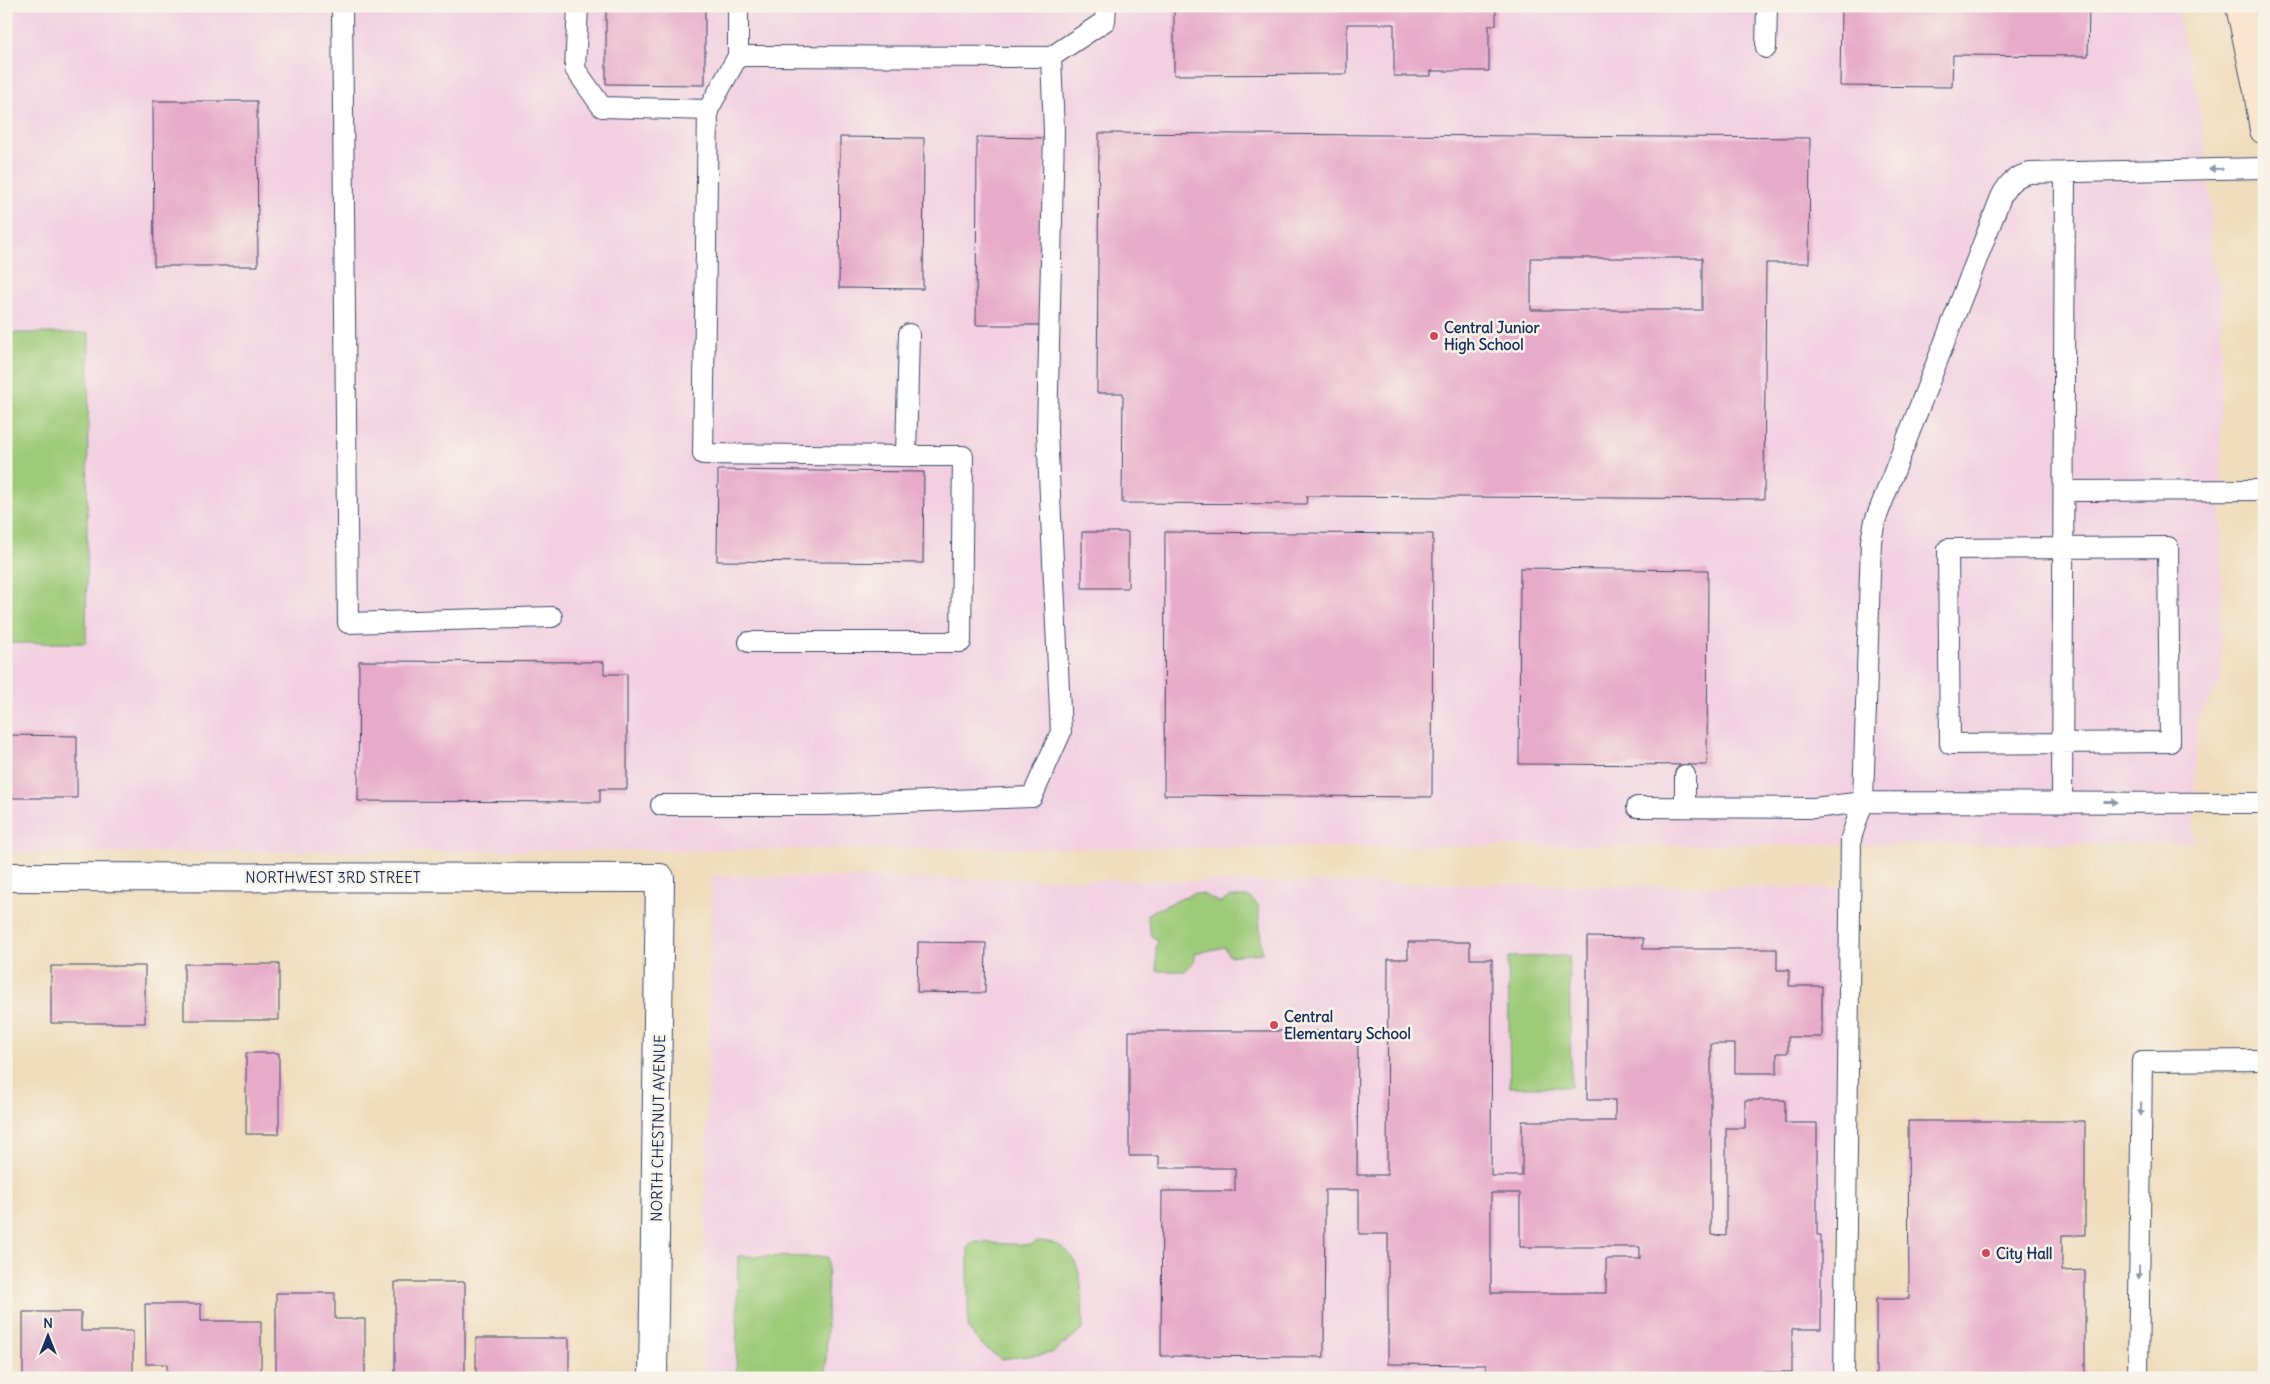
<svg xmlns="http://www.w3.org/2000/svg" width="2270" height="1384" viewBox="0 0 2270 1384" font-family="Delius,sans-serif">
  <style>
    .built { fill: #f2cfe1 }
    .green { fill: #9ecb79; stroke: #5c7d6c }
    .building { fill: #e7aac8; fill-rule: evenodd }
    .lines { fill: none; stroke-linecap: round; stroke-linejoin: round }
    .service-casing { stroke: #3b496c; stroke-width: 22 }
    .minor-casing { stroke: #3b496c; stroke-width: 30 }
    .secondary-casing { stroke: #3b496c; stroke-width: 30 }
    .service { stroke: #fff; stroke-width: 20 }
    .minor { stroke: #fff; stroke-width: 28 }
    .secondary { stroke: #fbe5cf; stroke-width: 28 }
    .oneway { fill: #8d97ae }
    .poi-dot { fill: #d1495b; stroke: #f7f3e8; stroke-width: 2 }
    .labels { text-anchor: middle; dominant-baseline: central; stroke-width: 5; stroke-linejoin: round; paint-order: stroke }
    .poi-label { font-size: 15px; font-weight: bold; fill: #1b2f5e; stroke: #f7f3e8; text-anchor: start }
    .street-label { font-size: 15px; fill: #1b2f5e; stroke: #f7f3e8 }
  </style>
  <rect width="100%" height="100%" fill="#f7f3e8"/>
  <filter id="ink" filterUnits="userSpaceOnUse"><feTurbulence type="fractalNoise" baseFrequency=".02" numOctaves="2"/><feDisplacementMap in="SourceGraphic" scale="10" xChannelSelector="R" yChannelSelector="G"/><feConvolveMatrix kernelMatrix="1 2 1 2 8 2 1 2 1" color-interpolation-filters="sRGB"/></filter>
  <filter id="wash" filterUnits="userSpaceOnUse"><feTurbulence type="fractalNoise" baseFrequency=".0096" numOctaves="4" result="noise"/><feDisplacementMap in="SourceGraphic" scale="20" xChannelSelector="R" yChannelSelector="G"/><feGaussianBlur stdDeviation="1.12" result="paint"/><feColorMatrix in="noise" values="0 0 0 0 0 0 0 0 0 0 0 0 0 0 0 0 0 1.4 0 .05"/><feComposite in="paint" operator="in"/></filter>
  <g filter="url(#wash)">
    <rect width="100%" height="100%" fill="#f0dcbc"/>
    <path class="built" d="M6,6H2176L2199,102L2211,204L2210,260L2221,287V682L2197,718L2193,843L6,853Z
      M712,876L1843,888L1836,1162V1378H702Z"/>
    <path class="green" d="M6,333H89L86,643H6Z
      M1194,893L1202,894L1221,903L1229,897H1249L1258,905L1262,953L1229,956L1225,947L1196,953L1194,962L1185,971H1157L1156,948L1158,940L1151,936L1147,914Z
      M1569,956L1571,1087H1510L1508,957Z
      M1037,1241C1088,1241 1081,1293 1083,1329L1052,1353L1001,1359L980,1344L968,1328V1247L973,1242L1031,1245Z
      M738,1256L828,1257L826,1378H736Z"/>
    <g id="blocks">
      <path class="building" d="M606,6H705V85L606,84Z
        M1174,6H1496V25H1489V71H1431V76H1394V24H1347V74L1174,75Z
        M1841,6H2089L2088,56L1953,55L1952,87L1840,86Z
        M153,101H257L258,266H154Z
        M1099,133L1810,138L1809,263H1766L1764,499L1307,496L1306,504L1122,503L1123,393H1097ZM1531,258H1702V310H1531Z
        M840,137L924,138L923,289L839,288Z
        M977,137L1045,138L1043,325H976Z
        M718,470L924,472L923,563L717,561Z
        M1082,532H1128V588H1082Z
        M1165,532L1433,534L1432,797L1164,795Z
        M1520,568L1708,570L1707,765L1519,764Z
        M359,661L604,662V674H627V789H600V802L358,801Z
        M6,735L77,736V798H6Z
        M1587,937L1643,938V949H1777V970H1789V986H1822V1037H1788V1053H1777V1073H1735V1044H1711V1235L1726,1236V1128H1745V1100H1785V1123H1817V1235H1821V1329H1792V1372H1763V1378H1486V1365L1388,1364V1234H1359V1190H1325L1324,1357L1161,1356L1162,1191H1235V1168H1159V1156H1129V1031H1358L1357,1175H1387L1388,959H1408V942H1470V959H1492L1491,1176H1522V1121H1615V1100H1587ZM1491,1193H1520V1247H1640V1259H1606V1293H1491Z
        M918,942L986,943L985,993L917,992Z
        M184,964H279V1020H184Z
        M51,966H145V1023H51Z
        M246,1053H279V1134H246Z
        M1908,1121H2085V1235H2062V1271L2085,1270V1378H1876V1299H1909Z
        M395,1282H465V1378H395Z
        M276,1293H335V1319H365V1378H276Z
        M145,1304H201V1321H261V1378H167V1364H146Z
        M23,1312H81V1331H133V1378H23Z
        M476,1338H569V1378H476Z"/>
    </g>
  </g>
  <g filter="url(#ink)">
    <use href="#blocks" fill-opacity="0" stroke="#3b496c" stroke-width="1"/>
    <g class="lines">
      <g class="service-casing">
        <path id="service" d="M342,6L348,623L552,617
          M578,6L575,69L602,107L708,110
          M738,6V56
          M1766,48L1767,6
          M2264,168L2030,173C2015,176 2008,183 2001,197L1875,521L1871,541L1863,802L2264,803
          M909,334L906,456L703,454L708,110L738,56L1051,57L1105,21L1106,6
          M2064,491L2264,490
          M2168,547L2170,742L1950,744L1948,549Z
          M749,642H961L963,456H906
          M2062,802L2065,172
          M661,805H825L1032,797L1061,732L1047,432L1054,132L1051,57
          M1637,807L1814,808L1863,802L1851,838L1844,1378
          M1685,807V775
          M2138,1378L2142,1061L2264,1060"/>
      </g>
      <g class="minor-casing">
        <path id="minor" d="M6,877L660,878L653,1378"/>
      </g>
      <g class="secondary-casing">
        <path id="secondary" d="M2240,6L2258,91L2264,130"/>
      </g>
      <use href="#service" class="service"/>
      <use href="#minor" class="minor"/>
      <use href="#secondary" class="secondary"/>
    </g>
    <defs><path id="oneway-solid" d="M-6-.8H1V-3.2L6.5 0L1 3.2V.8H-6Z" transform="scale(1.25)"/></defs>
    <g class="oneway">
      <use href="#oneway-solid" transform="translate(2216 169) rotate(179)"/>
      <use href="#oneway-solid" transform="translate(2111 802)"/>
      <use href="#oneway-solid" transform="translate(2141 1109) rotate(91)"/>
      <use href="#oneway-solid" transform="translate(2139 1272) rotate(91)"/>
    </g>
  </g>
  <g class="poi-dot">
    <circle cx="1434" cy="336" r="5"/>
    <circle cx="1274" cy="1025" r="5"/>
    <circle cx="1986" cy="1253" r="5"/>
  </g>
  <g class="labels">
    <g class="poi-label">
      <text x="1444" y="327">Central Junior<tspan x="1444" dy="17">High School</tspan></text>
      <text x="1284" y="1016">Central<tspan x="1284" dy="17">Elementary School</tspan></text>
      <text x="1996" y="1253">City Hall</text>
    </g>
    <g class="street-label">
      <text x="333" y="877">NORTHWEST 3RD STREET</text>
      <text transform="translate(658 1128) rotate(-89)">NORTH CHESTNUT AVENUE</text>
    </g>
  </g>
  <rect width="2270" height="1384" fill="none" stroke="#f7f3e8" stroke-width="25"/>
  <g transform="translate(48 1336)" stroke="#f7f3e8" stroke-width="4" paint-order="stroke">
  <path d="M0-4L9 19L0 12L-9 19Z" fill="#1b2f5e"/>
  <text y="-8" font-size="14" font-weight="bold" text-anchor="middle" fill="#1b2f5e">N</text>
  </g>
</svg>
